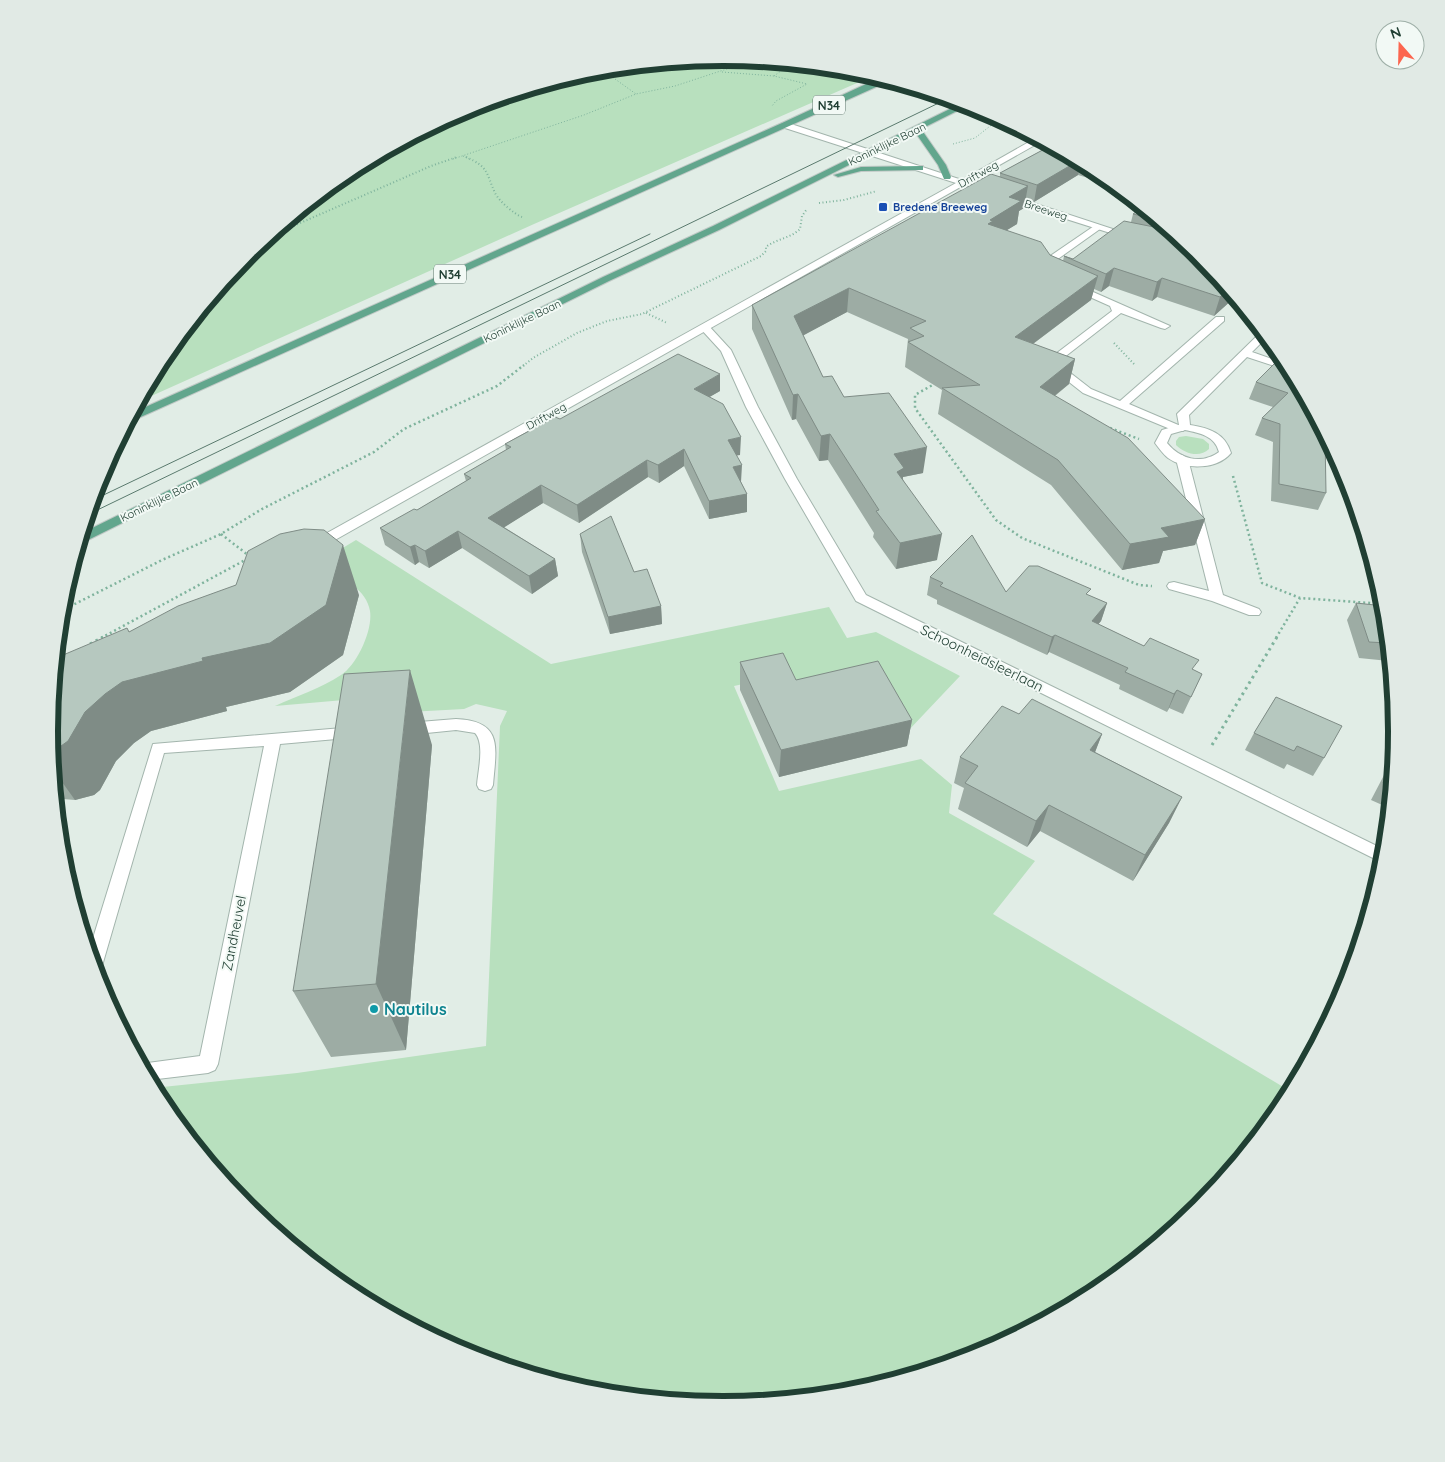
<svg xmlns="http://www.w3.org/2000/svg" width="1445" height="1462" viewBox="0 0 1445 1462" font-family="Quicksand,sans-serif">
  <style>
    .green { fill: #b8e0be }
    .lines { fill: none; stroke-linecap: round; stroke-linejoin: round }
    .service-casing { stroke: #a3b5ad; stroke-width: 2 }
    .minor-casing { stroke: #a3b5ad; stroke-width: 2 }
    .tertiary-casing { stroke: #a3b5ad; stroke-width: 2 }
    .primary-casing { stroke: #c1c9c6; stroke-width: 2 }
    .path-far3 { stroke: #7fb39d; stroke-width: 1; stroke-dasharray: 1 2; stroke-linecap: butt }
    .path-far2 { stroke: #7fb39d; stroke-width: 2; stroke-dasharray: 1 2.5; stroke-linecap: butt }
    .path-far1 { stroke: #7fb39d; stroke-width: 2.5; stroke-dasharray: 2 3; stroke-linecap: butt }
    .path { stroke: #7fb39d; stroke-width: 3; stroke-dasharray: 2.5 4; stroke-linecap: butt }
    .service { fill: #fff; fill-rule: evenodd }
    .minor { fill: #fff; fill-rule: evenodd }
    .tertiary { fill: #fff; fill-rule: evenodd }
    .primary { fill: #62a68d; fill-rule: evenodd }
    .tram { stroke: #5a7a6e; stroke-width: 1 }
    .wall { fill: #9daca4 }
    .shaded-wall { fill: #7f8c86 }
    .building { fill: #b6c8bf; stroke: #7f8c86 }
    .transit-dot { fill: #1a4fb4; stroke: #f2f9f5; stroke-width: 2 }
    .culture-dot { fill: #0f9aa8; stroke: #f2f9f5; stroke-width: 2 }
    .labels { text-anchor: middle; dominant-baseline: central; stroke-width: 4; stroke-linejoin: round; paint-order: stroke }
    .far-street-label { font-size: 11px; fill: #203f33; stroke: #f2f9f5 }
    .far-transit-label { font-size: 11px; font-weight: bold; fill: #164399; stroke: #f2f9f5; text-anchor: start }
    .shield { fill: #f2f9f5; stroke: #5f776d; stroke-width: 1 }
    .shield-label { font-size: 12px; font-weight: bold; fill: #203f33 }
    .street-label { font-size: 14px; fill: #203f33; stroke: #f2f9f5 }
    .near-culture-label { font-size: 16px; font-weight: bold; fill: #0d838f; stroke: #f2f9f5; text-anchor: start }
    .rim { fill: none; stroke: #203f33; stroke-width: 6 }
  </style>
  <rect width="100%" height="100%" fill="#e1ede6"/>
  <path class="green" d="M723,57L854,70L873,76L534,224L138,402L162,356L246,254L348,171L465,108L591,70Z
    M1186,436L1203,439L1209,444V449C1200,458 1185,454 1176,445V441L1179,437Z
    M356,540L551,664L829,607L847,638L876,632L960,676L907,732L796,703L780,676L734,686L779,791L921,759L952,785L949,813L1035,861L993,914L1290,1091L1283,1106L1199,1208L1097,1291L980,1354L854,1392L722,1405L591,1392L464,1353L348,1291L246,1207L162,1105L153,1088L297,1073L486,1046L500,726L507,711L476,704L464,709L390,713L367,698L275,706C297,696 321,688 341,675C357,665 373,630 370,611C368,600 362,593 354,586L291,579Z"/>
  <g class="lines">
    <g class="service-casing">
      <path id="service" d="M1097,224L1101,227L1100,229L1048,266V271H1042L1038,265L1040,263Z
        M1075,284L1170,326L1165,329L1161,328L1121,313L1062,359L1064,368L1091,389L1120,401L1216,317H1224V321L1129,404L1183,427L1185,429L1183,431H1175L1083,393L1055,371L1052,358L1053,356L1112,311L1110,306L1072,289L1070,287Z
        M1182,455L1188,459L1223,595L1259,609L1261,612L1259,615H1249L1212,601L1169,589L1167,586L1169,583L1174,582L1209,591L1176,459Z"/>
    </g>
    <g class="minor-casing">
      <path id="minor" d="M704,324L708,325L731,350L758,407L797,479L866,595L1385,850L1383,863L856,601L785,479L746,407L721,351L699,327Z
        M1262,331L1267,337L1252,352L1286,364L1290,371L1247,357L1189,415L1190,425C1209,428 1225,433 1231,453C1217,470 1185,470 1168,458C1163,454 1159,448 1155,443L1162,430L1179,425L1177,414L1179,412ZM1185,430C1200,433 1215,436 1219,452C1201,465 1180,459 1167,443L1171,434Z
        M456,719C504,721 496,748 493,785L491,789L485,791L479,789L477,785C478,771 485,744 475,733L456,730L407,735L402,733L400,729L402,725L407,723Z
        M354,727L359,729L362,733L359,737L280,744L218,1064L215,1070L208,1073L149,1080L140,1064L200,1056L264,746L164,753L102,966L99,972L95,973L89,951L153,744Z"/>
    </g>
    <g class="tertiary-casing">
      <path id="tertiary" d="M782,123H788L962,180L1036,138L1042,141L319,549H309L308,546L309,543L956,183L782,127Z
        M1003,195H1009L1134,236L1132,238H1126L1003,199Z"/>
    </g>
    <g class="primary-casing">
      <path id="primary" d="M879,78L885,80L876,87L134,420L128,421L132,413L782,123Z
        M962,103L969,105L921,129L946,165L951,177L950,179H944L938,165L915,132L719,230L609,281L84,542L79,543L82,533L603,277L713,226Z
        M920,166H923V170L861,171L838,177L834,175L861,167Z"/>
    </g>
    <path class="path-far3" d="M590,71L608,74L636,94
      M722,72L774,76L807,84L776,101L772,106
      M774,76L785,68L787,64
      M953,144L975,138L999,119
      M463,156L469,159
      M453,159L584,115L636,94L675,86L754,60"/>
    <path class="path-far2" d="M466,157C489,167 486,173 495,193C499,201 514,214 522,217
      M819,203L844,200L877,191
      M268,237L431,166L457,157
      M646,313L667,323
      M1114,343L1134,364
      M523,366L533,358L577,333L607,321L642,314L761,256L766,251V247C776,239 791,238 800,229L802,216L807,209"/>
    <path class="path-far1" d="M936,383L915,395V408L996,520L1022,538L1139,585L1152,586
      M1110,428L1139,439
      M1233,476L1262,583L1300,598
      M221,534L248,555
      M61,611L162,560L221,534L262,509L374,452L404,429L497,386L524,365
      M101,638L247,559
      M1276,638L1300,598L1384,604"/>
    <path class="path" d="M90,644L103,637
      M1212,745L1277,637"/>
    <use href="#service" class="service"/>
    <use href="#minor" class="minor"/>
    <use href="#tertiary" class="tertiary"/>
    <use href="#primary" class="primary"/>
    <path class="tram" d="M91,501L650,234
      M87,515L947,99"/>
  </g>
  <path class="wall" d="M1050,146L1097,171L1116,186L1078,175L1034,202L1026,199L1024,208L1019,211L1017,224L1007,230L1050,255L1063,261L1064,256L1073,259L1131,222L1133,214L1140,209L1130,206L1132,199L1199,255L1234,298L1214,316L1157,297L1152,301L1109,286L1101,292L1094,289L1091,300L1033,344L1075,359L1069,384L1055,396L1205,519L1195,545L1163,551L1159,563L1122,570L1051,485L938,414L942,390L905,367L908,339L847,312L803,335L823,377L923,473L903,477V479L937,560L896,569L873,537L874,533L828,460L819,461L796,419L792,420L752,329V305L1000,176V173Z
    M1282,356L1326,493L1318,510L1271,501L1273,442L1255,435L1262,418L1273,407L1249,399L1256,382Z
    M720,391L709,397L740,455H736L741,482L747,494V512L709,519L684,466L659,483L648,477L579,523L543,503L504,527L555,559L558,576L532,594L462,548L429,568L419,562L415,565L385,545L380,528L417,510L466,481L464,474L506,450L505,444L560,419Z
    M580,534L634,572L661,606L662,624L610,634L582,552Z
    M930,577L1006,592L1088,595L1107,603L1101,621L1098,624L1202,674L1183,714L1169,708L1167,712L1119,689L1120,685L1049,652L1047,655L937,604V600L927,595Z
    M236,585L359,595L343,655L290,692L226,707L227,711L151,731L134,743L116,761L100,790L94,795L75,800L63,799L55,792L49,731L127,628L129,632Z
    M1356,603L1384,606L1389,661L1359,658L1347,620Z
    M740,662L796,680L912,720L907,746L779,777L740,690Z
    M1276,697L1324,758L1313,776L1287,764L1284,769L1245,750L1254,733Z
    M1019,714L1102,734L1095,752L1182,797L1169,823L1133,881L1040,831L1027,847L958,809L964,788L954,783L960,757Z
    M432,745L406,1050L331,1057L293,991Z
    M1394,756L1389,808L1371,800Z"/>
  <path class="shaded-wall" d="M1078,161L1081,163L1078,175L1034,202L1037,185Z
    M1028,186L1024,208L1019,211L1017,224L989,241L988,224L990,220L1009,197Z
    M1114,268L1109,286L1101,292L1106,274Z
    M1098,276L1091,300L1010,361L1015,337Z
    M1162,278L1157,297L1152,301L1157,282Z
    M849,288L847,312L793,341L794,316Z
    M1228,290L1234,298L1214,316L1220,297Z
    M1075,359L1069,384L1034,412L1040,387Z
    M720,374V391L694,406V389Z
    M798,394L796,419L792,420L793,395Z
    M830,434L828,460L819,461L821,436Z
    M741,437L740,455L728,457V440Z
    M927,447L923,473L903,477L900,494L894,454Z
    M684,449V466L659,483L658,465Z
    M647,460L648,477L579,523L577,505Z
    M742,465L741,482L733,467Z
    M541,485L543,503L492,535L488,518Z
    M747,494V512L709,519V501Z
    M1205,519L1195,545L1163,551L1159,563L1122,570L1130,544L1161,528Z
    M458,531L462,548L429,568L425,551Z
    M942,534L937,560L896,569L900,543Z
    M343,545L359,595L343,655L290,692L226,707L227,711L151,731L134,743L116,761L100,790L94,795L75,800L52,768L51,749L129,632L127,628L152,674Z
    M415,545L419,562L415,565L410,547Z
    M555,559L558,576L532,594L529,576Z
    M1107,603L1101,621L1086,639L1092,621Z
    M661,606L662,624L610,634L608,617Z
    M1055,635L1049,652L1047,655L1052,637Z
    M410,670L432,745L406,1050L376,984Z
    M1177,690L1169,708L1167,712L1174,694Z
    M912,720L907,746L779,777L781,750Z
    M1102,734L1092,760L1090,750Z
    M1182,797L1169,823L1133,881L1145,855Z
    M1049,805L1040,831L1027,847L1036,821Z"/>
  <path class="building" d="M1050,146L1078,161L1037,185L1000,173Z
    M991,174L1028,186L1009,197L1021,201L990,220L993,221L988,224L1041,242L1050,255L1098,276L1015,337L1075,359L1040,387L1128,438L1205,519L1161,528L1169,537L1130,544L1058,460L942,388L980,385L908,342L924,336L910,328L926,321L849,288L794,316L823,377L832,376L844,397L889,393L927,447L894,454L904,468L897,472L942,534L900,543L876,511L879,510L830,434L821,436L798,394L793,395L752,305Z
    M1142,208L1155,219L1133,214Z
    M1124,221L1169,230L1199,255L1228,290L1220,297L1162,278L1157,282L1114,268L1106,274L1064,256L1073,259Z
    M678,354L720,374L694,389L723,404L741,437L728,440L742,465L733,467L747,494L709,501L684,449L658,465L647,460L577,505L541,485L488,518L555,559L529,576L458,531L425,551L415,545L410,547L380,528L414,509L417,510L471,478L464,474L511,447L505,444L555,417L560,419Z
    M1282,356L1325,436L1326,493L1279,484L1280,424L1262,418L1288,393L1256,382Z
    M611,516L634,572L647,569L661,606L608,617L580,534Z
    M304,529L324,530L343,545L326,605L270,643L202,658L203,661L122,682L105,694L85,712L68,741L61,746L51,749L49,731L56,658L127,628L129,632L178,606L236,585L248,551L280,534Z
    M972,535L1006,592L1029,566H1038L1091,589L1086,594L1107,603L1092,621L1144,646L1150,638L1199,660L1192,669L1202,674L1191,697L1177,690L1174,694L1125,672L1128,668L1055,635L1052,637L940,586L943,583L930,577Z
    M1356,603L1384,606L1388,643L1369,642Z
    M783,653L796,680L878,661L912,720L781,750L740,662Z
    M410,670L376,984L293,991L344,674Z
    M1276,697L1342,726L1324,758L1297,746L1294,751L1254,733Z
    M1032,699L1102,734L1090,750L1182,797L1145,855L1049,805L1036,821L965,783L978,766L960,757L1002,706L1019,714Z
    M1393,763L1391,787L1383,783Z"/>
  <rect class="transit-dot" x="878" y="202" width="10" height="10" rx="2.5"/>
  <circle class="culture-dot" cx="374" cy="1009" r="5"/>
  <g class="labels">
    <g class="far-street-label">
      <text transform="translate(887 144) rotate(-26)">Koninklijke Baan</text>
      <text transform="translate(978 174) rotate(-29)">Driftweg</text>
      <text transform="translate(1046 210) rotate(18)">Breeweg</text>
      <text transform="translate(522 321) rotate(-26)">Koninklijke Baan</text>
      <text transform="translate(546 416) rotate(-29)">Driftweg</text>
      <text transform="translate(159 500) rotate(-26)">Koninklijke Baan</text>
    </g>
    <g class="far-transit-label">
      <text x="893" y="207">Bredene Breeweg</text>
    </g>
    <g class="shield">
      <rect x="813" y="95.5" width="32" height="19" rx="4"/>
      <rect x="434" y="264.5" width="32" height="19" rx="4"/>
    </g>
    <g class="shield-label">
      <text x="829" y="105">N34</text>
      <text x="450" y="274">N34</text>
    </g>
    <g class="street-label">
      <text transform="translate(982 658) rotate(26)">Schoonheidsleerlaan</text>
      <text transform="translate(234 933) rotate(-79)">Zandheuvel</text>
    </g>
    <g class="near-culture-label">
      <text x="384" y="1009">Nautilus</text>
    </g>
  </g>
  <path d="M0 0H1445V1462H0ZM58 731a665 665 0 1 1 1330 0a665 665 0 1 1-1330 0Z" fill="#e1eae5" fill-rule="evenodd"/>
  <path class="rim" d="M58 731a665 665 0 1 1 1330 0a665 665 0 1 1-1330 0Z"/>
  <g transform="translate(1400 45) rotate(340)"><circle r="24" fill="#f2f9f5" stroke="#9eafa7"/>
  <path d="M0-4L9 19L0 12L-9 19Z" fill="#fc664f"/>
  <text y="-8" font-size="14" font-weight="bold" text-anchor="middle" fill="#203f33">N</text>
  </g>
</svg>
